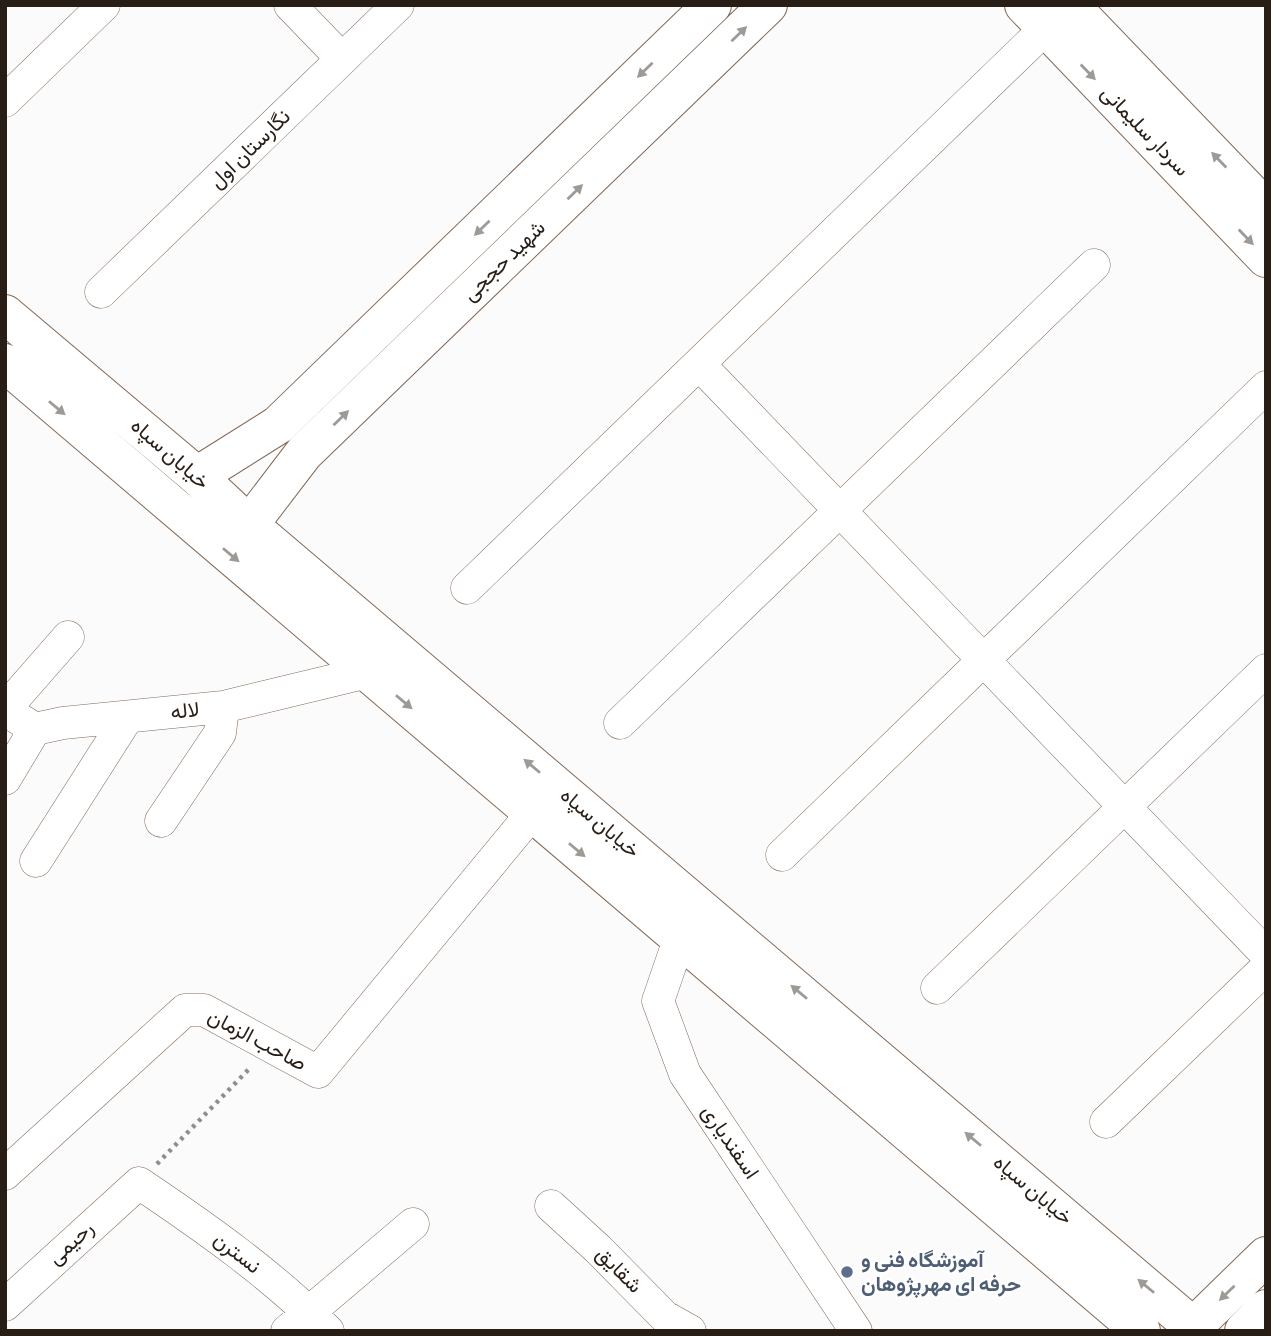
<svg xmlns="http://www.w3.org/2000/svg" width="1271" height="1336" viewBox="0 0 1271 1336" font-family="'Sofia Sans Condensed',Vazirmatn,sans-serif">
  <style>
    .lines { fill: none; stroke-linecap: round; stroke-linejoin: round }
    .minor-casing { stroke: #836956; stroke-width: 33 }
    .tertiary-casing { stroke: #836956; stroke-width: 40 }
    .secondary-casing { stroke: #836956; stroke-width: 40 }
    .path { stroke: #928d89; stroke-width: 4.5; stroke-dasharray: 3.5 5; stroke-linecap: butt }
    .minor { stroke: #fff; stroke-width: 32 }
    .tertiary { stroke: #fff; stroke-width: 38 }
    .secondary { stroke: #fff; stroke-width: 38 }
    .oneway { fill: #9e9a96 }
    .service-dot { fill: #5c6f8a; stroke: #fff; stroke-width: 2.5 }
    .labels { text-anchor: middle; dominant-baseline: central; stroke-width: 5; stroke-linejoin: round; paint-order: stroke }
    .street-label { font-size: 21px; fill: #281e16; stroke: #fff }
    .service-label { font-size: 21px; font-weight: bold; fill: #4e5e75; stroke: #fff; text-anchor: start }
  </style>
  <rect width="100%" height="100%" fill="#fbfbfb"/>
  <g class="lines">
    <g class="minor-casing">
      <path id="minor" d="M290,5L342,59
        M5,101L104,5
        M101,292L398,5
        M699,364L1266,954
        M467,588L1046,28
        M5,709L68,637
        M5,710L35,729L63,723L223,707L368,672
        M620,723L1094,265
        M5,779L35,729
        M161,821L220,733L223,707
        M782,855L1266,387
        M36,861L127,718
        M680,937L658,1001L685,1074L856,1331
        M937,988L1266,670
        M1106,1122L1266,968
        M5,1174L185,1010H204L318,1072L533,812
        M551,1206L598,1249L665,1317L690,1331
        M5,1305L139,1183C206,1228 271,1274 328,1331
        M287,1331L413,1224"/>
    </g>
    <g class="tertiary-casing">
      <path id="tertiary" d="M1024,5L1266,258
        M1070,5L1266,209
        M197,476L278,425L712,5
        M249,525L304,453L768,5
        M1189,1331L1266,1256
        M1244,1331L1266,1309"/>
    </g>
    <g class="secondary-casing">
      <path id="secondary" d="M5,314L197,476L249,525L1198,1331
        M5,363L1141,1331"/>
    </g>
    <path class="path" d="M157,1164L251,1067"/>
    <use href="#minor" class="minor"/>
    <use href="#tertiary" class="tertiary"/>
    <use href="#secondary" class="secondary"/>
  </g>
  <defs><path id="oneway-solid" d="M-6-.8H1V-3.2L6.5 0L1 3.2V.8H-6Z" transform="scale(1.75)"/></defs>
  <g class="oneway">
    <use href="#oneway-solid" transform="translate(739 34) rotate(-44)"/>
    <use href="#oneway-solid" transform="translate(645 70) rotate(136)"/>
    <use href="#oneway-solid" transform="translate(1088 72) rotate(46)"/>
    <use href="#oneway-solid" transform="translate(1219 160) rotate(-134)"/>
    <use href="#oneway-solid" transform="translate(575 192) rotate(-44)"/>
    <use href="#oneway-solid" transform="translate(482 228) rotate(136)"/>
    <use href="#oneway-solid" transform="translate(1246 237) rotate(46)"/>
    <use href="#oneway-solid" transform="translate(57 408) rotate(40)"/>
    <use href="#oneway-solid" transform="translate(341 418) rotate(-44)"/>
    <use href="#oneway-solid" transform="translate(231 555) rotate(40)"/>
    <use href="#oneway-solid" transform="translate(404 702) rotate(40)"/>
    <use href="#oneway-solid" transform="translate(532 766) rotate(-140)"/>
    <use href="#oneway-solid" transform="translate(577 850) rotate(40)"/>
    <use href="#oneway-solid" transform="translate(799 992) rotate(-140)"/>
    <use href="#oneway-solid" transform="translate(973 1139) rotate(-140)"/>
    <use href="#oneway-solid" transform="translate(1146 1286) rotate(-140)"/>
    <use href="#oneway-solid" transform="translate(1227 1293) rotate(136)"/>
  </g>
  <circle class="service-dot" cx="847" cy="1272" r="7"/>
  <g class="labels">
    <g class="street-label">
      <text transform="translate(1145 131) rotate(46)">سردار سلیمانی</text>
      <text transform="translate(250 149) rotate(-44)">نگارستان اول</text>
      <text transform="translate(504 261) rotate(-44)">شهید حججی</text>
      <text transform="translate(170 454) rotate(41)">خیابان سپاه</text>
      <text transform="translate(185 711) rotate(-6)">لاله</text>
      <text transform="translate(600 823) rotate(40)">خیابان سپاه</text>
      <text transform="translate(257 1040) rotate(28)">صاحب الزمان</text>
      <text transform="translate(730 1142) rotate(56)">اسفندیاری</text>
      <text transform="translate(1033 1190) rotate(40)">خیابان سپاه</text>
      <text transform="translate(71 1243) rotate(-42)">رحیمی</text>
      <text transform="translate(237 1253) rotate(38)">نسترن</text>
      <text transform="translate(619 1270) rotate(45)">شقایق</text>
    </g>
    <g class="service-label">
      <text x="861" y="1260">آموزشگاه فنی و<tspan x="861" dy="24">حرفه ای مهرپژوهان</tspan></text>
    </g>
  </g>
  <rect width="1271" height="1336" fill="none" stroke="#281e16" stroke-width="14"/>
</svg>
